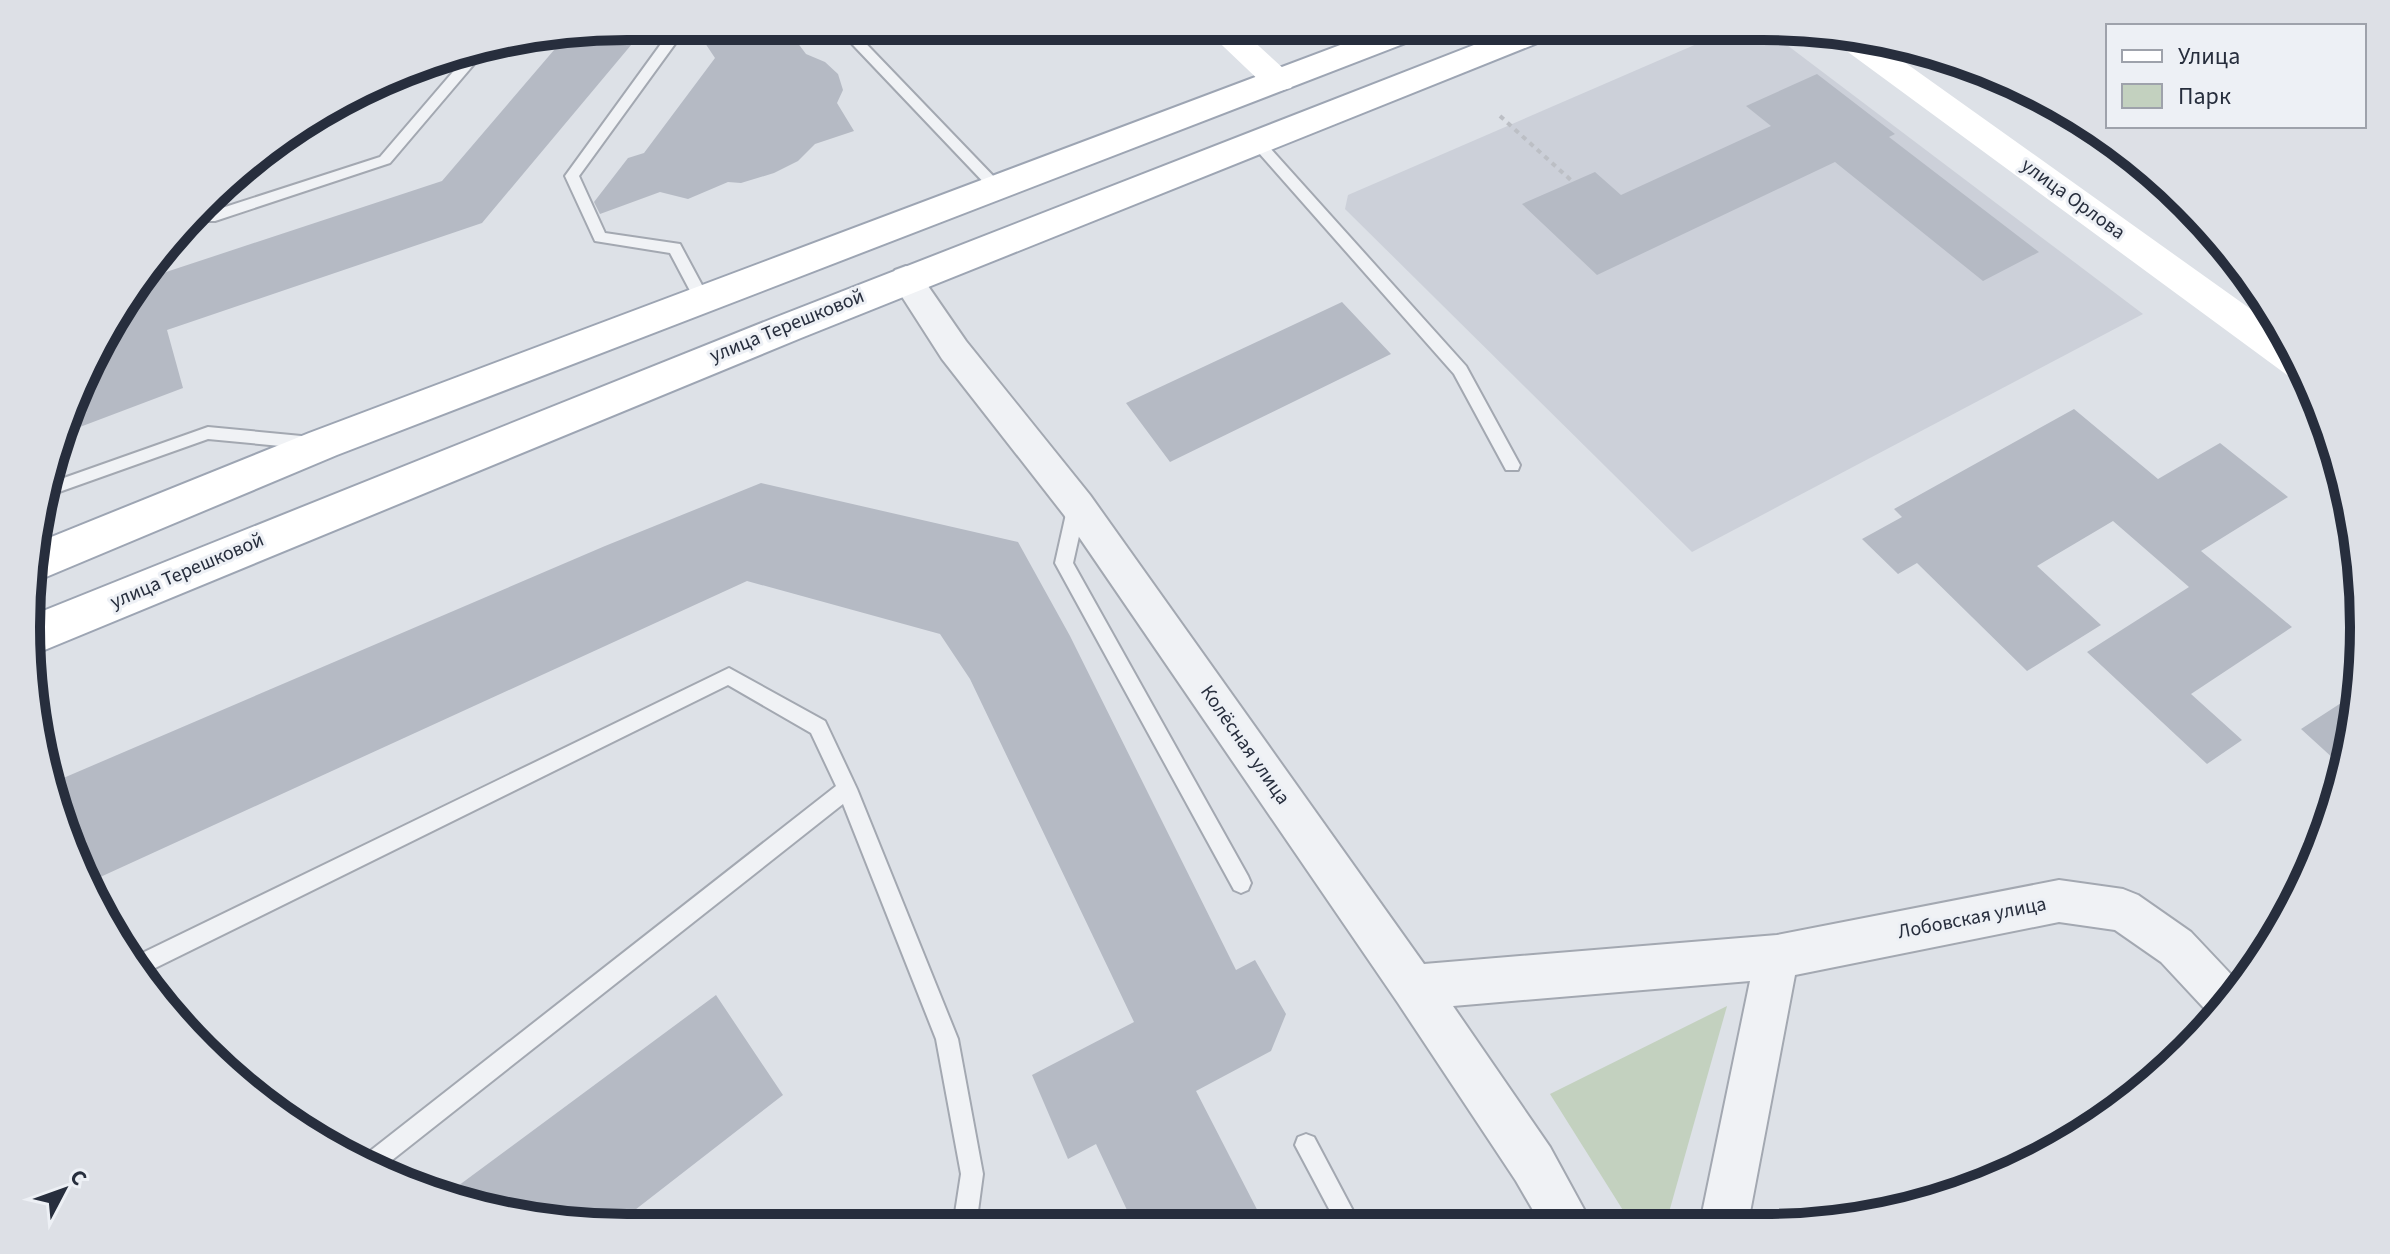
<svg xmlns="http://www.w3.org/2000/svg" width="2390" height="1254" viewBox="0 0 2390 1254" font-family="'Source Sans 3',sans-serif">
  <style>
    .built { fill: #ccd0d9 }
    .green { fill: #c3d1bf }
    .building { fill: #b5bac4 }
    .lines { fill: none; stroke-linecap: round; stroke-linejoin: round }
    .lane-casing { stroke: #a3a8b1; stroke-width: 4 }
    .street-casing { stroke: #a3a8b1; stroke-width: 4 }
    .primary-casing { stroke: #9da5b3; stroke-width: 4 }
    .path { stroke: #bcbfc5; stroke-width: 4; stroke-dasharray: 5 5; stroke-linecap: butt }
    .lane { fill: #f0f2f5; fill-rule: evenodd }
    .street { fill: #f0f2f5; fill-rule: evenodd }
    .secondary { fill: #fff; fill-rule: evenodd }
    .primary { fill: #fff; fill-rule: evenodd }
    .labels { text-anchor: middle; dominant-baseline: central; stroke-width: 6; stroke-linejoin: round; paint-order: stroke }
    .street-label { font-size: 20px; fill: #272e3d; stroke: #edf0f5 }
    .rim { fill: none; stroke: #272e3d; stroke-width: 10 }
  </style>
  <rect width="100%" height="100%" fill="#dde1e7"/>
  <path class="built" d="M1736,27H1763L2143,314L1692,552L1345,209L1348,195Z"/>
  <path class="green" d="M1727,1006L1666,1223H1631L1550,1094Z"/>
  <path class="building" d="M627,26H647L482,223L167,330L183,388L64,433L127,293L160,259L163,273L442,181L566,36Z
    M756,26H785L806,54L825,62L838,74L843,90L837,103L854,131L815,144L798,161L774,173L741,183L728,182L688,199L660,192L600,214L594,202L628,158L644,153L715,58L705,43Z
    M1817,74L1895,134L1889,137L2039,252L1983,281L1835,162L1597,275L1522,204L1595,172L1621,195L1771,126L1746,106Z
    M1342,302L1391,354L1170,462L1126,403Z
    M2074,409L2158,479L2220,443L2288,497L2201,551L2292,627L2191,694L2242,740L2207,764L2087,652L2189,587L2113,521L2037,566L2101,625L2027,671L1917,563L1898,574L1862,539L1902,517L1894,509Z
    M761,483L1018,542L1070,636L1236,970L1255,960L1286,1014L1271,1051L1196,1091L1265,1225H1134L1096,1144L1068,1159L1032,1075L1134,1022L970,679L940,634L747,581L85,884L54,782L605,546Z
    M2358,692L2346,770L2301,729Z
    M716,995L783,1095L613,1227H588L471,1207L443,1197Z"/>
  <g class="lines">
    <g class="lane-casing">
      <path id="lane" d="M674,26H688L579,176L605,233L680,244L710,300L702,306L697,304L670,253L595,241L565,176Z
        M835,26H849L1000,183V189H990Z
        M486,50L390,163L215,221H205L202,213L212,203L216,210L380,157L470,52Z
        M1256,136L1261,138L1466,366L1520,465L1518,470H1506L1454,374L1251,144L1249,141Z
        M208,427L312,437L320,443L312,449L208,439L42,498L44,485Z
        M1077,498L1086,505L1073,563L1248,876L1251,883L1248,890L1241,893L1234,890L1055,563L1068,505Z
        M729,668L825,721L857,789L958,1039L983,1174L976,1226H953L961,1174L936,1039L843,804L377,1172L356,1162L836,786L811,733L728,685L147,972L134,957Z
        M1306,1134L1314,1137L1360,1224H1337L1295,1145L1298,1137Z"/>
    </g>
    <g class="street-casing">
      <path id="street" d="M906,266L917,270L966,341L1090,495L1424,964L1777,935L2059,880L2123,889L2138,895L2191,932L2241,985L2216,1021L2161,962L2115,930L2059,922L1795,975L1748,1223H1700L1750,981L1453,1006L1550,1147L1592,1224H1541L1516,1181L1398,1003L1064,515L942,359L890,278L895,270Z"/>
    </g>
    <g class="primary-casing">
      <path id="primary" d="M1388,27H1434L1429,34L337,455L46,577L28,581L34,544L309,433Z
        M1520,27H1565L1560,34L801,338L30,656L28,617L774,318Z"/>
    </g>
    <path class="path" d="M1500,116L1573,182"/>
    <use href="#lane" class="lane"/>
    <use href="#street" class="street"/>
    <path class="secondary" d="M1203,27H1238L1296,80L1291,88L1279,91L1267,88Z
      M1829,32L1872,39L2287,335L2307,378L2301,380L2287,375L1833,41Z"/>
    <use href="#primary" class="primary"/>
  </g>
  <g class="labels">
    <g class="street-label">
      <text transform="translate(2073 199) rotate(36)">улица Орлова</text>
      <text transform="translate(787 326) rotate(-22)">улица Терешковой</text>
      <text transform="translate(187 571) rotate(-23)">улица Терешковой</text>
      <text transform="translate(1245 745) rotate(55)">Колёсная улица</text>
      <text transform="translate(1972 918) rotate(-11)">Лобовская улица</text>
    </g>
  </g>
  <path d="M0 0H2390V1254H0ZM627 40H1763A587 587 0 0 1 2350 627V627A587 587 0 0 1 1763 1214H627A587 587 0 0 1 40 627V627A587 587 0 0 1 627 40Z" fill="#dde0e6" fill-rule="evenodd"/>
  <path class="rim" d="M627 40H1763A587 587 0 0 1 2350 627V627A587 587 0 0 1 1763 1214H627A587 587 0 0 1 40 627V627A587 587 0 0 1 627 40Z"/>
  <rect x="2106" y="24" width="260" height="104" fill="#edf0f5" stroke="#9ea2ab" stroke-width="2"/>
  <rect x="2122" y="50" width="40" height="12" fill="#ffffff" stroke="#9ea2ab" stroke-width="2"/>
  <text x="2178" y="64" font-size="24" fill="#272e3d">Улица</text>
  <rect x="2122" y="84" width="40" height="24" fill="#c3d1bf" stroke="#9ea2ab" stroke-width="2"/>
  <text x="2178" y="104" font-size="24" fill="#272e3d">Парк</text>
  <g transform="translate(64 1190) rotate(49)" stroke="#edf0f5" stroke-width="6" paint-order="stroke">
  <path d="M0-6L14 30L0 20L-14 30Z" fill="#272e3d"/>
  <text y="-12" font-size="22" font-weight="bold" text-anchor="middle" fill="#272e3d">С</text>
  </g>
</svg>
